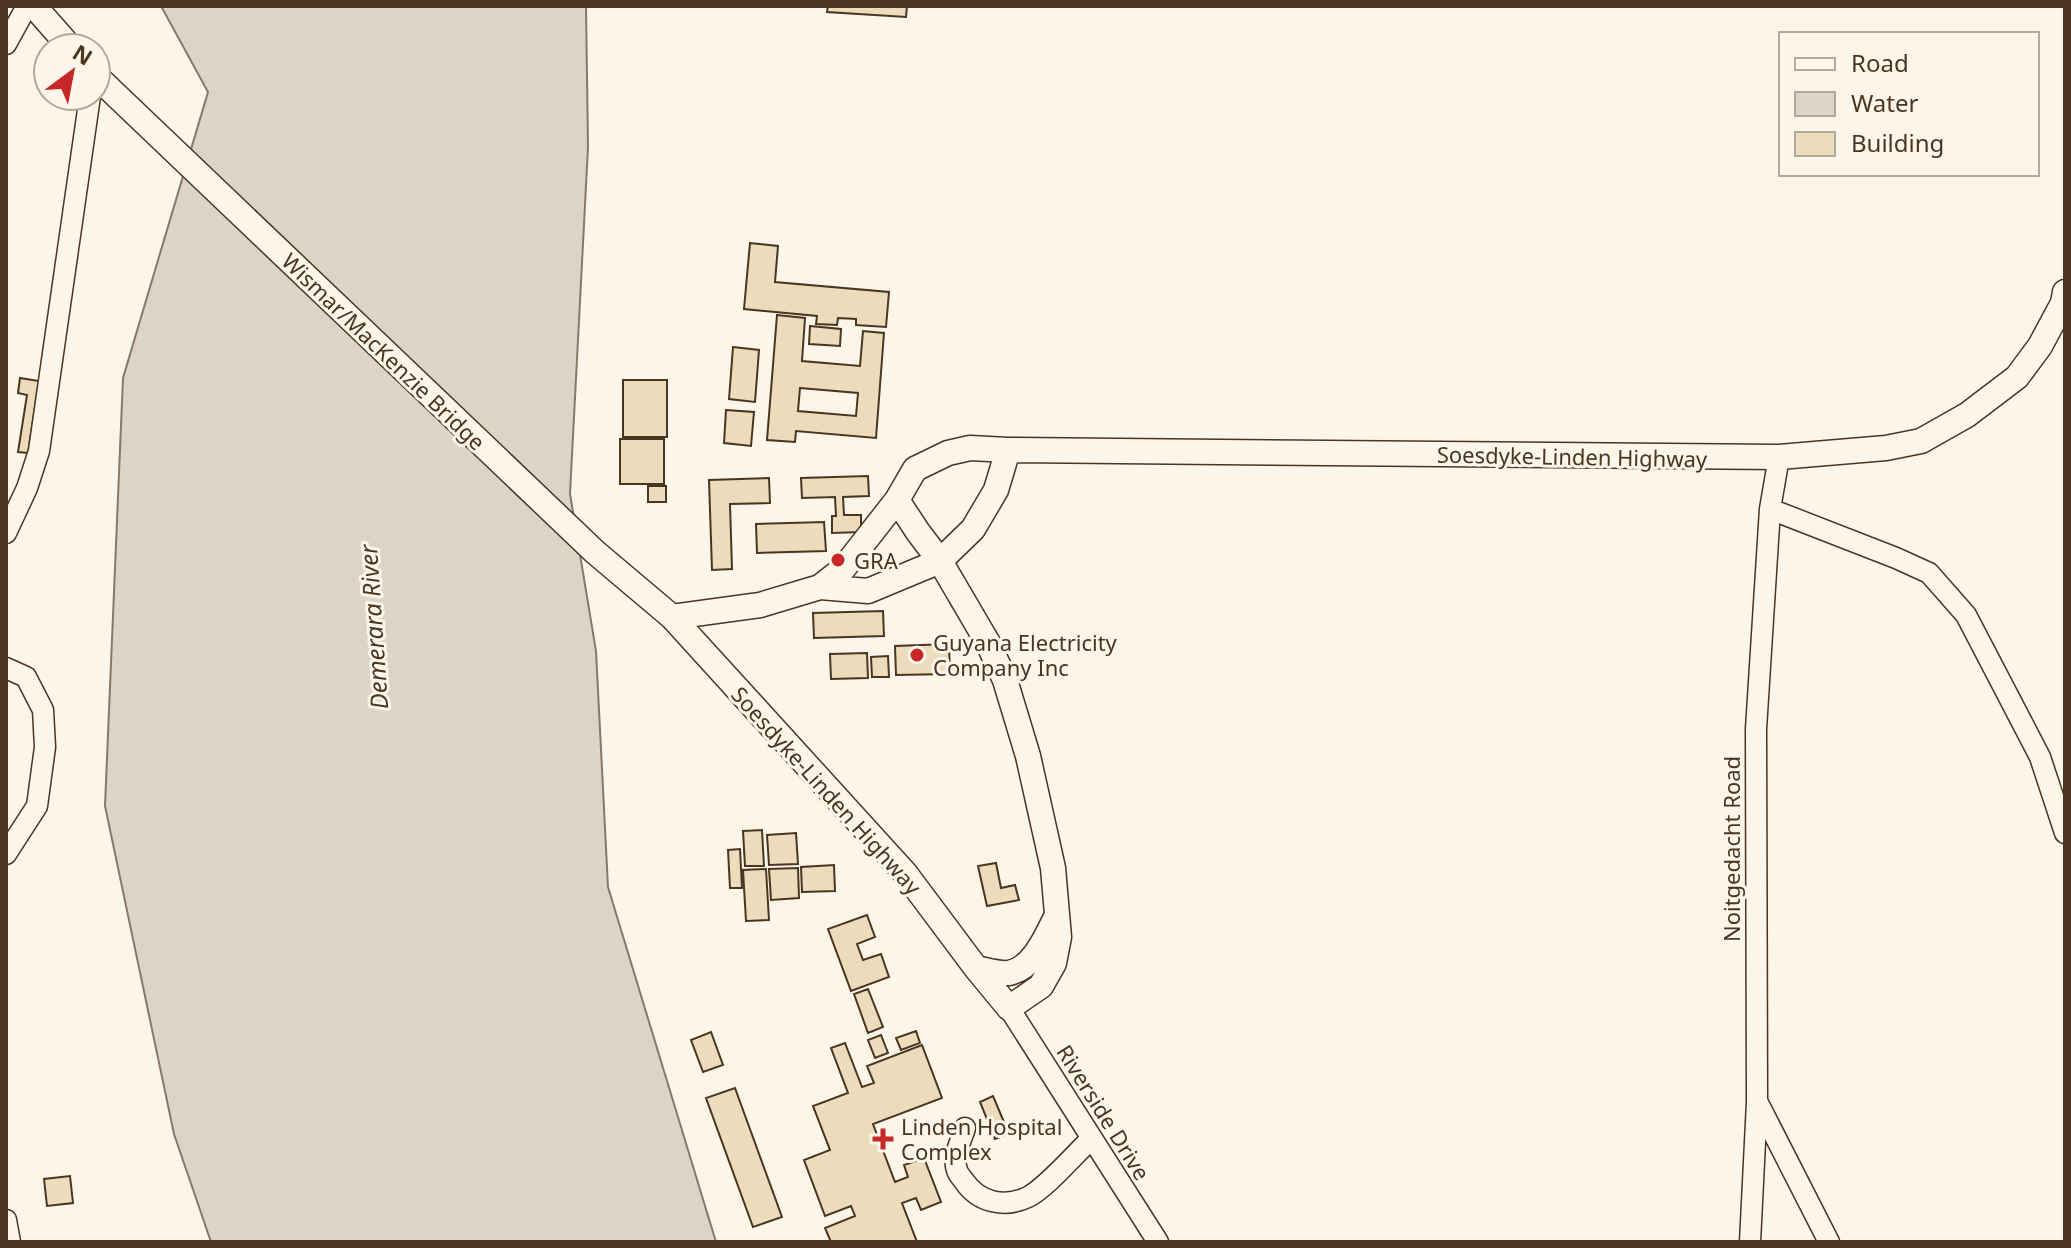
<svg xmlns="http://www.w3.org/2000/svg" width="2071" height="1248" viewBox="0 0 2071 1248" font-family="'Noto Sans',sans-serif">
  <style>
    .water { fill: #dcd4c6; stroke: #887966; stroke-width: 2 }
    .building { fill: #ecdcbc; stroke: #4a3520; stroke-width: 2; fill-rule: evenodd }
    .lines { fill: none; stroke-linecap: round; stroke-linejoin: round }
    .minor-casing { stroke: #4a3520; stroke-width: 23 }
    .major-casing { stroke: #4a3520; stroke-width: 27 }
    .minor { stroke: #fbf6e9; stroke-width: 20 }
    .major { stroke: #fbf6e9; stroke-width: 24 }
    .poi-dot { fill: #c62828; stroke: #fbf6e9; stroke-width: 3 }
    .labels { text-anchor: middle; dominant-baseline: central; stroke-width: 6; stroke-linejoin: round; paint-order: stroke }
    .street-label { font-size: 22px; fill: #4a3520; stroke: #fbf6e9 }
    .poi-label { font-size: 22px; fill: #4a3520; stroke: #fbf6e9; text-anchor: start }
    .water-label { font-size: 24px; font-style: italic; fill: #4a3520; stroke: #fbf6e9 }
  </style>
  <rect width="100%" height="100%" fill="#fbf6e9"/>
  <path class="water" d="M161,6H586L588,147L570,494L596,651L608,887L716,1242H211L174,1134L105,806L123,378L208,92Z"/>
  <path class="building" d="M828,6H907L906,17L827,12Z
    M750,243L778,246L775,282L889,292L886,327L856,325V319L838,318L837,325L816,324L817,316L744,309Z
    M777,315L805,318L802,361L860,366L863,331L884,333L876,438L796,431L795,442L767,440ZM800,388L858,393L856,416L798,411Z
    M810,326L841,329L840,346L809,344Z
    M733,347L759,350L755,402L729,399Z
    M20,378L39,381L28,453L18,452L27,395L18,393Z
    M623,380H667V437H623Z
    M726,410L754,412L751,446L724,443Z
    M620,439H664V484H620Z
    M868,476L869,496L843,497L844,515H861V532L832,533V516H836L835,497L802,498L801,478Z
    M769,478L770,503L730,504L732,569L712,570L709,480Z
    M648,486H666V502H648Z
    M824,522L826,551L757,553L756,524Z
    M883,611L884,636L814,638L813,613Z
    M949,644L950,674L896,675L895,646Z
    M867,653L868,678L831,679L830,654Z
    M888,656L889,677H872L871,657Z
    M762,830L764,866H745L743,831Z
    M796,833L798,864L769,865L767,835Z
    M740,849L742,888H730L728,850Z
    M996,863L1001,888L1015,885L1019,900L987,906L978,866Z
    M834,865L835,891L802,892L801,867Z
    M798,868L799,898L771,900L769,869Z
    M766,869L769,920L746,921L743,870Z
    M867,915L875,937L857,944L863,960L881,954L889,977L851,991L828,929Z
    M868,989L883,1027L868,1033L854,994Z
    M916,1031L920,1043L901,1050L896,1038Z
    M711,1032L723,1065L703,1072L691,1040Z
    M881,1035L888,1053L875,1058L868,1040Z
    M845,1043L862,1087L874,1083L867,1066L922,1045L942,1098L873,1124L895,1182L908,1177L904,1165L924,1158L941,1202L921,1210L916,1198L902,1203L917,1242H831L825,1228L855,1216L851,1206L825,1216L804,1160L830,1150L813,1106L848,1093L831,1048Z
    M735,1088L782,1217L753,1227L706,1098Z
    M993,1096L1009,1134L995,1139L980,1102Z
    M70,1176L73,1203L47,1206L44,1179Z"/>
  <g class="lines">
    <g class="minor-casing">
      <path id="minor" d="M6,44L27,6
        M1770,509L1896,558L1929,573L1966,615L2040,757L2065,833
        M6,533L27,488L39,451L90,96
        M6,668L26,677L43,710L45,747L37,806L6,854
        M1009,1008L1158,1242
        M1758,1103L1829,1242
        M965,1128C961,1141 952,1157 957,1170C958,1174 961,1177 964,1181C979,1203 1005,1208 1028,1197C1046,1188 1076,1153 1092,1138
        M6,1220L10,1242
        M1750,1242L1757,1102L1756,729L1770,509L1779,457"/>
    </g>
    <g class="major-casing">
      <path id="major" d="M34,6L71,48
        M96,76L595,552L672,617L905,873L976,968L1009,1008L1041,986L1054,963L1059,937L1053,868L1028,756L1005,680L988,643L940,561L918,532L897,500
        M820,587L868,591L940,561L973,529L996,490L1008,450
        M672,617L760,605L820,587L843,569L897,500L915,469L948,453L970,448L1008,450L1779,457L1886,448L1921,441L1967,415L2017,377L2040,346L2063,303L2065,292
        M976,968C986,970 999,974 1009,973C1033,968 1045,939 1055,919"/>
    </g>
    <use href="#minor" class="minor"/>
    <use href="#major" class="major"/>
  </g>
  <g class="poi-dot">
    <circle cx="838" cy="560" r="8"/>
    <circle cx="917" cy="655" r="8"/>
    <path d="M879 1127h8v8h8v8h-8v8h-8v-8h-8v-8h8z"/>
  </g>
  <g class="labels">
    <g class="street-label">
      <text transform="translate(384 351) rotate(44)">Wismar/MacKenzie Bridge</text>
      <text transform="translate(1572 456) rotate(1)">Soesdyke-Linden Highway</text>
      <text transform="translate(827 790) rotate(48)">Soesdyke-Linden Highway</text>
      <text transform="translate(1731 849) rotate(-90)">Noitgedacht Road</text>
      <text transform="translate(1104 1112) rotate(58)">Riverside Drive</text>
    </g>
    <g class="poi-label">
      <text x="854" y="560">GRA</text>
      <text x="933" y="642">Guyana Electricity<tspan x="933" dy="25">Company Inc</tspan></text>
      <text x="901" y="1126">Linden Hospital<tspan x="901" dy="25">Complex</tspan></text>
    </g>
    <g class="water-label">
      <text transform="translate(373 627) rotate(-94)">Demerara River</text>
    </g>
  </g>
  <rect width="2071" height="1248" fill="none" stroke="#4a3520" stroke-width="16"/>
  <rect x="1779" y="32" width="260" height="144" fill="#fbf6e9" stroke="#b4a999" stroke-width="2"/>
  <rect x="1795" y="58" width="40" height="12" fill="#fbf6e9" stroke="#b4a999" stroke-width="2"/>
  <text x="1851" y="72" font-size="24" fill="#4a3520">Road</text>
  <rect x="1795" y="92" width="40" height="24" fill="#dcd4c6" stroke="#b4a999" stroke-width="2"/>
  <text x="1851" y="112" font-size="24" fill="#4a3520">Water</text>
  <rect x="1795" y="132" width="40" height="24" fill="#ecdcbc" stroke="#b4a999" stroke-width="2"/>
  <text x="1851" y="152" font-size="24" fill="#4a3520">Building</text>
  <g transform="translate(72 72) rotate(32)"><circle r="38" fill="#fbf6e9" stroke="#b4a999" stroke-width="2"/>
  <path d="M0-6L14 30L0 20L-14 30Z" fill="#c62828"/>
  <text y="-12" font-size="22" font-weight="bold" text-anchor="middle" fill="#4a3520">N</text>
  </g>
</svg>
